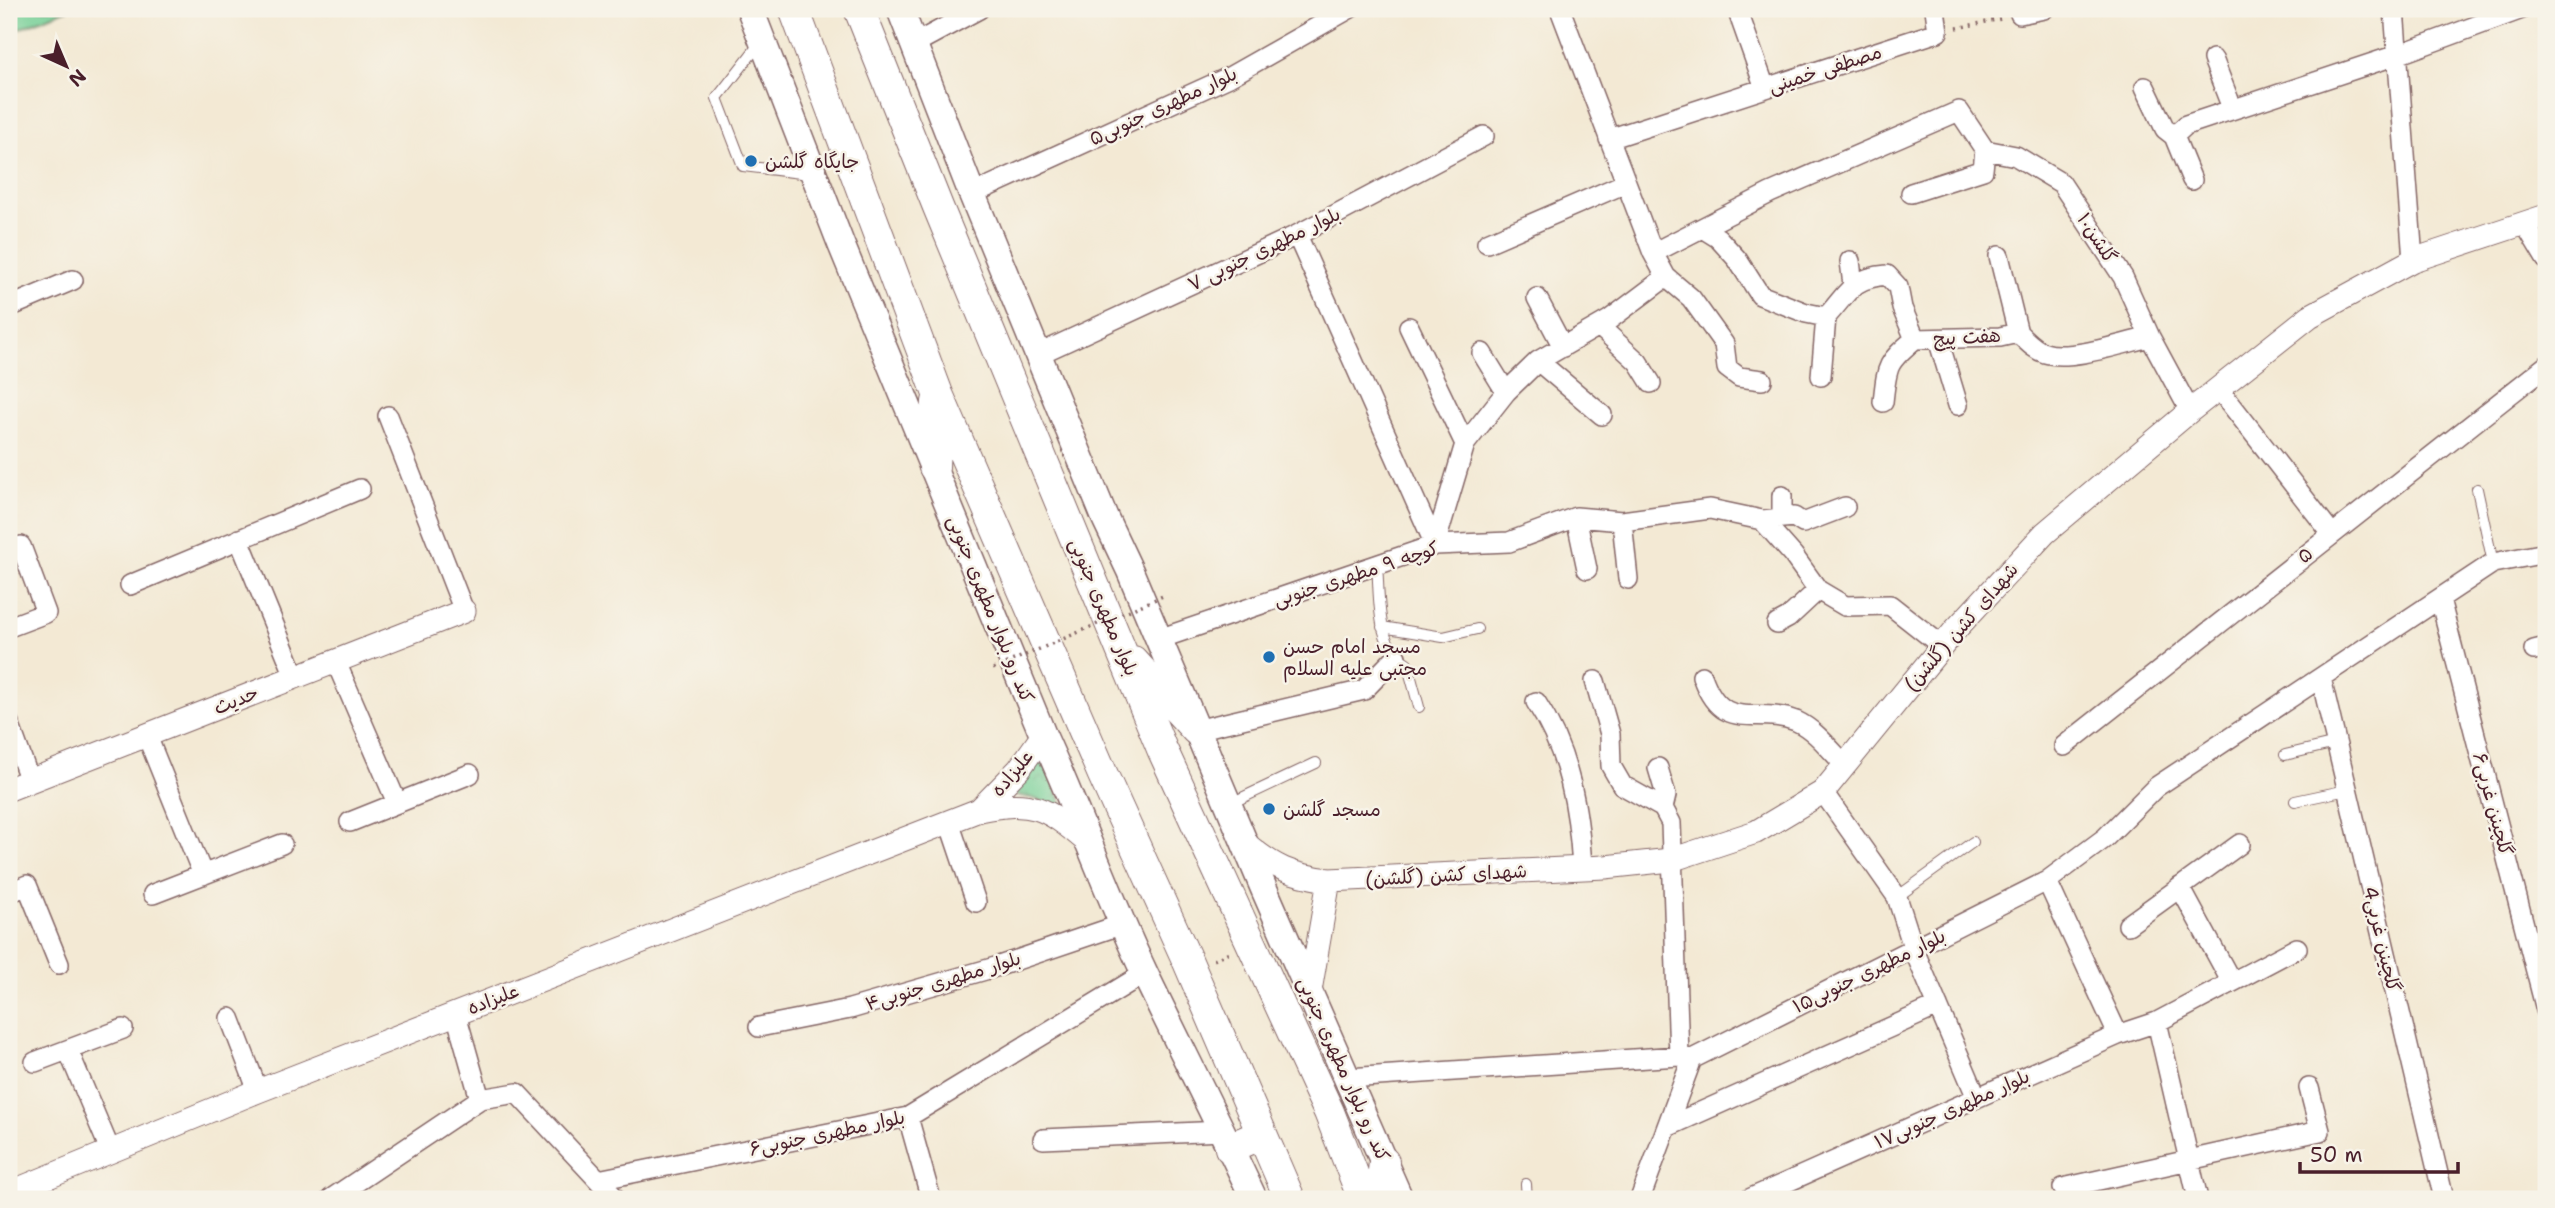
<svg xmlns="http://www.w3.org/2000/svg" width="2555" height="1208" viewBox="0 0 2555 1208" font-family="'Shantell Sans','Playpen Sans Arabic',sans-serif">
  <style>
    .park { fill: url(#park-crowns); stroke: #607760; stroke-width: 2 }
    .pitch { fill: #75cf96; stroke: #607760; stroke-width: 2 }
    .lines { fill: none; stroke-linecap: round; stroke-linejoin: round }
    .service-casing { stroke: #856666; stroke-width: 12 }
    .minor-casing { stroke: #856666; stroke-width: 22 }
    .tertiary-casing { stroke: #856666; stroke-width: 25 }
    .secondary-casing { stroke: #856666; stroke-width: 29 }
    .primary-casing { stroke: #856666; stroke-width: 32 }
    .path { stroke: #856666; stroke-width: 3.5; stroke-dasharray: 2 5; stroke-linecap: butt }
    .service { stroke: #fff; stroke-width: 10 }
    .minor { stroke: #fff; stroke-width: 19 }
    .tertiary { stroke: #fff; stroke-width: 23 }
    .secondary { stroke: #fff; stroke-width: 26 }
    .primary { stroke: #fff; stroke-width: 30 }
    .path-bridge { stroke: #856666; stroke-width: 3.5; stroke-dasharray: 2 5; stroke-linecap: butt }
    .poi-dot { fill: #1f6fb2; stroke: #f7f3e8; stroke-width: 2.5 }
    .labels { text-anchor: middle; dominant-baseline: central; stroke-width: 5; stroke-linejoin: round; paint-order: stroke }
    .street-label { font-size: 19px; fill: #4a1f2b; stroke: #f7f3e8 }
    .poi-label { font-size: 19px; fill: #4a1f2b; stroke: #f7f3e8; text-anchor: start }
  </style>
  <defs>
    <pattern id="park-crowns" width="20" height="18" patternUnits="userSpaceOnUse" patternTransform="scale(1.75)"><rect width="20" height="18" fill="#75cf96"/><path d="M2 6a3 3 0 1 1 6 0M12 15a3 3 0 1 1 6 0" fill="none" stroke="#67b181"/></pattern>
  </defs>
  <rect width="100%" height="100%" fill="#f7f3e8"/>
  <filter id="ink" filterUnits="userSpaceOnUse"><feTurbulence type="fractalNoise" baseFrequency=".0143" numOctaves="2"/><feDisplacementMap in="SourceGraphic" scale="14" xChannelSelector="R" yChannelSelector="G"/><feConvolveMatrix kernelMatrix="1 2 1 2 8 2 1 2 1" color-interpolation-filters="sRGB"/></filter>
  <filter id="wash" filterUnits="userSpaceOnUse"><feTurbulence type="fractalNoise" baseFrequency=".00686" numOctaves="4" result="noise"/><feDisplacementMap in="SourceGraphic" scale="28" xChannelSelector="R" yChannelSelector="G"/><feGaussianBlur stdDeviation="1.57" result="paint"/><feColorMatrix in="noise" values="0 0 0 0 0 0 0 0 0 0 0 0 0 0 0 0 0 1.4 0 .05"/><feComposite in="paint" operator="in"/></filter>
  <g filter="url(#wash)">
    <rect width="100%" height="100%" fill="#f3e9d4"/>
    <path class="park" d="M1042,750L1063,807L1031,798L1009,794Z"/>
    <path class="pitch" d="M9,9H68L9,33Z"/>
  </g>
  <g filter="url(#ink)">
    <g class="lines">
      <g class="service-casing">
        <path id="service" d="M760,43L717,98L743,166L809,174
          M2477,489L2493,563
          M1377,565C1380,596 1375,646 1407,663L1419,707
          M1382,627L1443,637L1477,629
          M2285,755L2336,743
          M2295,801L2347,790
          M1229,804L1316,763
          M1897,897L1973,842
          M1526,1184L1527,1199"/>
      </g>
      <g class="minor-casing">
        <path id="minor" d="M1560,9L1653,253L1666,277L1691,298L1724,344L1727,368L1739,377L1762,380
          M1737,9L1765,88
          M2394,9L2413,260
          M2020,14L2044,9
          M914,44L979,9
          M2213,59L2232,108
          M2145,87L2165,129L2174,136
          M1609,139L1938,32L1935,9
          M2192,180L2174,136L2186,125L2397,55L2522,9
          M1911,193L1983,170L1985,150
          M972,194L1229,77L1349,9
          M2525,224L2546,259
          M1702,228L1718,238L1737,259L1760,295L1806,313L1826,317C1849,292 1851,278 1887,275L1898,287L1902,308L1915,339L2000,337L2018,333C2026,340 2034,350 2045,353C2070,361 2124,343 2150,337
          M1297,235L1435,545
          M1487,243L1626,183
          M1653,253L1770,193L1959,111L1985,150L2016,156L2061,183L2123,277L2150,337L2190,411
          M1999,256L2018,333
          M1850,261L1853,285
          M1537,298L1563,347
          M9,307L73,280
          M1599,326L1638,362L1651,383
          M1409,327L1465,444
          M1938,339L1958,405
          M1482,353L1506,392
          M1039,354L1297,235L1484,136
          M1538,361L1602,415
          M1821,376L1826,317
          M2219,389L2332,534
          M1883,402C1887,366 1886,363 1915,339
          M388,416L464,611
          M1576,517L1587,569
          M1782,518V496
          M1762,520L1793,555L1818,590L1845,606L1890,605L1942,646
          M1622,521L1628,579
          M239,539L295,676
          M1435,545L1465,444L1506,392L1538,361L1609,320L1666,277
          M130,585L360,489
          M2440,599L2546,1010
          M1777,624L1788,618L1818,590
          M9,627L46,613L21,546
          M1159,639L1435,545L1509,542L1576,517L1622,521L1710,509L1762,520L1794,517L1803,523L1845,507
          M2534,650L2546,647
          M336,662L397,803
          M1702,676C1723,736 1756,705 1796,721C1816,730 1831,751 1845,765
          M2321,678L2444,1199
          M1595,681L1610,734L1611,766L1622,785L1663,808L1671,823L1679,1056
          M1536,702C1569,752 1579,810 1582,868
          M9,723L30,781
          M1196,730L1364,690L1396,657
          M147,736L203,875
          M2064,746L2546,366
          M1658,768L1666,795L1663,808
          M1823,792L1897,897L1914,950L1977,1098
          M350,822L470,774
          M949,822L976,902
          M2047,881L2118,1035
          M2180,887L2231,981
          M9,893L27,885L59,964
          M153,894L282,844
          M2128,925L2240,844
          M456,1014L480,1099
          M230,1018L258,1091
          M2157,1022L2198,1199
          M759,1027L850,1009L999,966L1123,924
          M68,1050L110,1150
          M35,1062L123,1029
          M1348,1078L1679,1056L1692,1059L2047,881L2105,838L2156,787L2493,563L2546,553
          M908,1117L931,1199
          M1667,1127L1938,1006
          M1043,1139L1222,1131
          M598,1180L908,1117L1145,973
          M2063,1188L2320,1131L2309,1088
          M331,1199L480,1099L517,1093L616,1199
          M1640,1199L1692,1059
          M1749,1199L2118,1035L2157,1022L2297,948"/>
      </g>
      <g class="tertiary-casing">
        <path id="tertiary" d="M9,789L464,611
          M979,810L1019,769L1043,735
          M1245,843C1274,868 1291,875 1329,880L1605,867L1671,860L1756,832L1823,792L1956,629L2045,533L2190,411L2310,316L2413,260L2546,216
          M1310,991L1329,880
          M9,1193L258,1091L979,810C1032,799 1046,807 1086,841"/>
      </g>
      <g class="secondary-casing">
        <path id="secondary" d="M750,9L841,244L1043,735C1079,814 1108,896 1145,974C1181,1049 1219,1123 1254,1199
          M900,9L972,194L1105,518L1130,571L1264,889L1400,1199"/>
      </g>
      <g class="primary-casing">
        <path id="primary" d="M794,9L938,394L1103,775L1188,962L1290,1199
          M859,9L938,207L1162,749L1329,1112L1363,1199
          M934,467L937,402
          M1133,661L1196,730
          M1230,1148L1262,1134
          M1380,1199L1384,1162"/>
      </g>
      <path class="path" d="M1957,28L2001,19
        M1214,960L1229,952"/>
      <use href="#service" class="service"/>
      <use href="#minor" class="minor"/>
      <use href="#tertiary" class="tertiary"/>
      <use href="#secondary" class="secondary"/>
      <use href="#primary" class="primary"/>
      <path class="path-bridge" d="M993,669L1165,595"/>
    </g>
  </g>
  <g class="poi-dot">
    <circle cx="751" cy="161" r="7"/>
    <circle cx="1269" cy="657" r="7"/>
    <circle cx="1269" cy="809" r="7"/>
  </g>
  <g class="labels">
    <g class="street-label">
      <text transform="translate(1825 69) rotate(-18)">مصطفی خمینی</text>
      <text transform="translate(1163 106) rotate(-25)">۵بلوار مطهری جنوبی</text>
      <text transform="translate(2097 238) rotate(57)">گلشن۱۰</text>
      <text transform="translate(1264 249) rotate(-26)">۷ بلوار مطهری جنوبی</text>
      <text transform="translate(1967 337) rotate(-3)">هفت پیچ</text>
      <text transform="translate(2305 555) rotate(-38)">۵</text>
      <text transform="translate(1356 574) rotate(-18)">کوچه ۹ مطهری جنوبی</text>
      <text transform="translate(1104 607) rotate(67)">بلوار مطهری جنوبی</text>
      <text transform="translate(991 609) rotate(68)">کند رو بلوار مطهری جنوبی</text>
      <text transform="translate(1961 627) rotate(-49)">شهدای کشن (گلشن)</text>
      <text transform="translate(236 700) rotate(-22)">حدیث</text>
      <text transform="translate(1012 773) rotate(-50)">علیزاده</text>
      <text transform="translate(2493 804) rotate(75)">گلچینن غربی۶</text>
      <text transform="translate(1446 875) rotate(-3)">شهدای کشن (گلشن)</text>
      <text transform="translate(2382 939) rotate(77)">4گلچینن غربی</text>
      <text transform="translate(1869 971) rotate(-26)">بلوار مطهری جنوبی۱۵</text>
      <text transform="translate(943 981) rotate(-17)">بلوار مطهری جنوبی۴</text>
      <text transform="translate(493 999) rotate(-21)">علیزاده</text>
      <text transform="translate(1344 1069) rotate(66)">کند رو بلوار مطهری جنوبی</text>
      <text transform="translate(1952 1109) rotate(-24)">بلوار مطهری جنوبی۱۷</text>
      <text transform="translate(827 1133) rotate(-12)">بلوار مطهری جنوبی۶</text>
    </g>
    <g class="poi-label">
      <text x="765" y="161">جایگاه گلشن</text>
      <text x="1283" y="646">مسجد امام حسن<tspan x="1283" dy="22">مجتبی علیه السلام</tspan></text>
      <text x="1283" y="809">مسجد گلشن</text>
    </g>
  </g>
  <rect width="2555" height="1208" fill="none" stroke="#f7f3e8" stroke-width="35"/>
  <g transform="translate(66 66) rotate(136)" stroke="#f7f3e8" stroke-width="5" paint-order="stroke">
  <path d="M0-5L12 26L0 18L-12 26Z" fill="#4a1f2b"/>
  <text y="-10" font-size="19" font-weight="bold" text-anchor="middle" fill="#4a1f2b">N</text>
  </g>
  <path d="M2300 1162v10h158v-10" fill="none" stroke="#4a1f2b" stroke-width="3.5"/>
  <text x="2310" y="1162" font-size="21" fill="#4a1f2b" stroke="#f7f3e8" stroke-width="5" paint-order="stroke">50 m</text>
</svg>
